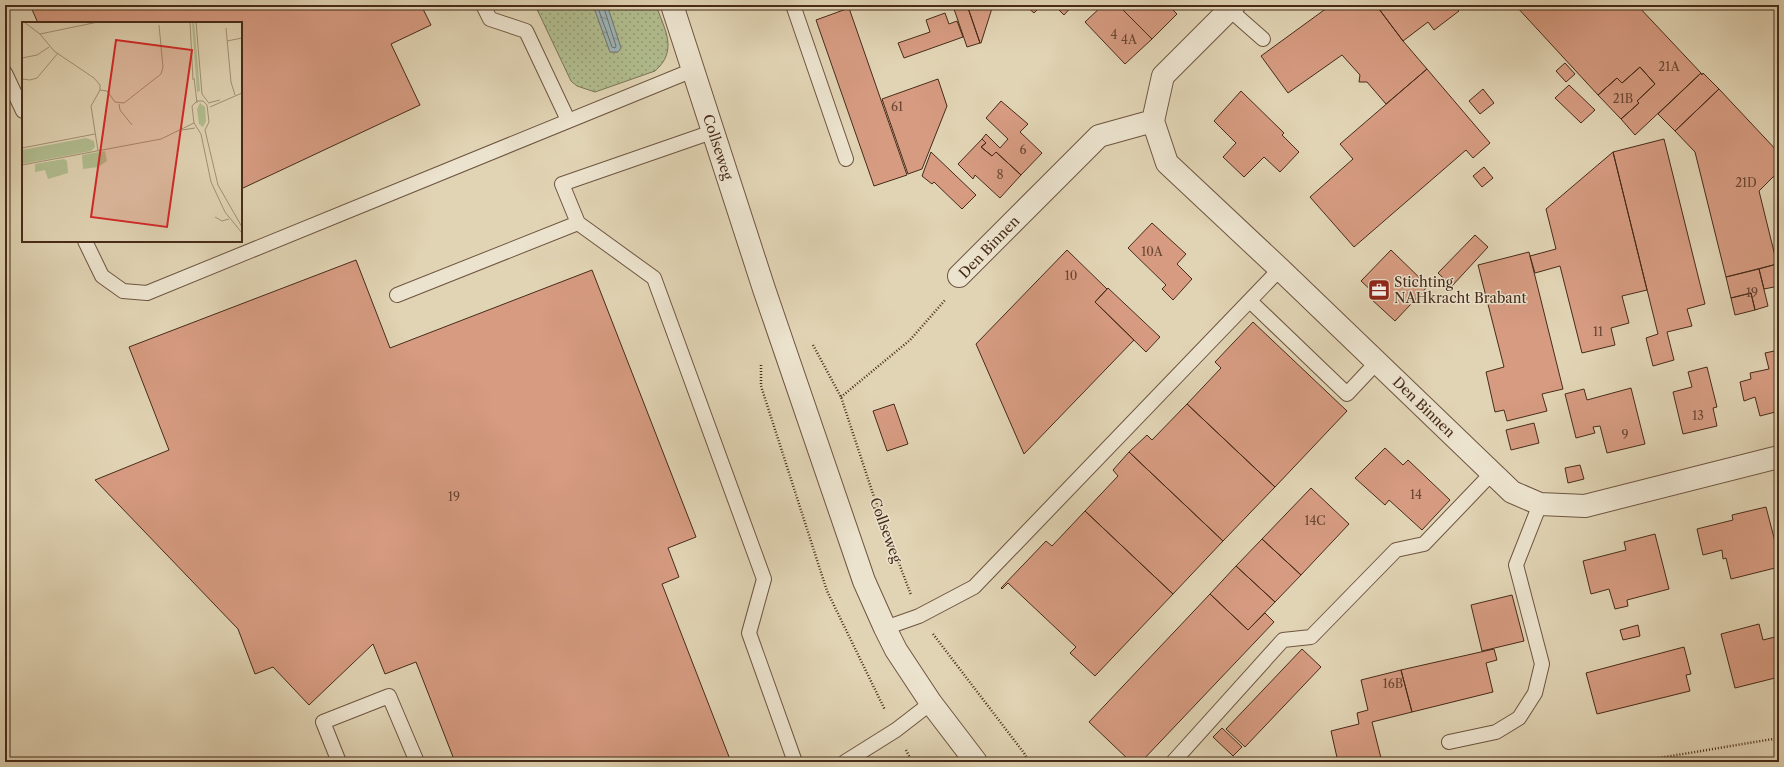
<svg xmlns="http://www.w3.org/2000/svg" width="1784" height="767" viewBox="0 0 1784 767" font-family="'Libre Caslon Text',serif">
  <style>
    .grass { fill: url(#grass-dots); stroke: #7c7454 }
    .water { fill: url(#water-ripples); stroke: #797e79 }
    .lines { fill: none; stroke-linecap: round; stroke-linejoin: round }
    .shore { stroke: #717069; stroke-width: 1 }
    .building { fill: #d69b81; stroke: #472b19 }
    .service-casing { stroke: #6e5540; stroke-width: 16 }
    .minor-casing { stroke: #6e5540; stroke-width: 24 }
    .tertiary-casing { stroke: #6e5540; stroke-width: 24 }
    .path { stroke: #472b19; stroke-width: 2.5; stroke-dasharray: 1 2; stroke-linecap: butt }
    .service { stroke: #ece3ce; stroke-width: 14 }
    .minor { stroke: #ece3ce; stroke-width: 22 }
    .tertiary { stroke: #ece3ce; stroke-width: 22 }
    .labels { text-anchor: middle; dominant-baseline: central; stroke-width: 3; stroke-linejoin: round; paint-order: stroke }
    .number-label { font-size: 12px; fill: #6b4733 }
    .street-label { font-size: 14px; fill: #472b19; stroke: #ece3ce }
    .poi-label { font-size: 14px; fill: #472b19; stroke: #ece3ce; text-anchor: start }
    .inset-road { fill: none; stroke: #a39076; stroke-width: 1 }
    .view { fill: #d62828; fill-opacity: 0.15; stroke: #d62828; stroke-width: 2 }
    .inset-edge { fill: none; stroke: #472b19; stroke-width: 2 }
  </style>
  <defs>
    <pattern id="grass-dots" width="8" height="8" patternUnits="userSpaceOnUse"><rect width="8" height="8" fill="#b1bd8f"/><path d="M2 2h.1M6 6h.1" fill="none" stroke="#929a74" stroke-width="1.8" stroke-linecap="round"/></pattern>
    <pattern id="water-ripples" width="26" height="14" patternUnits="userSpaceOnUse"><rect width="26" height="14" fill="#9bb5b9"/><path d="M2 4q2-2 4 0t4 0M15 11q2-2 4 0t4 0" fill="none" stroke="#809396"/></pattern>
  </defs>
  <rect width="100%" height="100%" fill="#e1d4b4"/>
  <filter id="stains"><feTurbulence type="fractalNoise" baseFrequency=".005" numOctaves="4"/><feColorMatrix values="0 0 0 0 .2 0 0 0 0 .09 0 0 0 0 .02 0 0 0 .5 -.17"/></filter>
  <radialGradient id="worn" r=".72"><stop offset=".6" stop-color="#630" stop-opacity="0"/><stop offset="1" stop-color="#630" stop-opacity=".3"/></radialGradient>
  <path class="grass" d="M535,5H593L610,52H618L621,48L607,5H656C664,29 679,50 655,71L595,92L577,86L571,81Z"/>
  <path class="water" d="M593,5H607L621,48L618,52H610Z"/>
  <g class="lines">
    <path class="shore" d="M597,5L612,47L615,48L616,46L603,5"/>
  </g>
  <path class="building" d="M30,5H421L431,25L391,44L420,105L241,189V23H38Z
    M956,5H967L980,43L967,47L953,6Z
    M967,5H993L981,43H980Z
    M1025,5H1042L1034,13Z
    M1054,5H1073L1064,15Z
    M1103,5H1118L1152,39L1125,64L1085,22Z
    M1118,5H1168L1177,14L1152,39Z
    M1331,5H1376L1403,41L1427,69L1386,104L1367,82H1359L1360,75L1342,55L1288,93L1261,56Z
    M1376,5H1454L1459,11L1434,30L1428,22L1403,41Z
    M1515,5H1637L1701,73L1635,135L1621,119L1639,103L1637,101L1655,84L1640,67L1622,83L1617,78L1598,95Z
    M849,8L907,175L874,186L816,20Z
    M945,13L949,24L957,21L963,37L904,58L898,43L930,32L926,20Z
    M1565,63L1575,74L1566,82L1556,71Z
    M1640,67L1655,84L1637,101L1639,103L1621,119L1598,95L1617,78L1622,83Z
    M1427,69L1490,143L1473,158L1466,150L1354,247L1310,197L1353,159L1340,144Z
    M1701,73L1702,75L1703,73L1719,89L1675,131L1658,114Z
    M938,79L947,106L922,169L908,174L882,99Z
    M1569,85L1595,110L1581,123L1555,98Z
    M1483,89L1494,103L1480,114L1469,101Z
    M1719,89L1779,153V171L1759,191L1777,264L1726,277L1695,152L1675,131Z
    M1241,91L1284,133L1282,135L1299,152L1280,172L1264,157L1244,177L1223,157L1236,143L1214,121Z
    M1001,101L1028,124L1020,132L1042,153L1021,175L996,152L992,156L981,147L986,143L982,139L986,134L1000,148L1008,139L986,118Z
    M982,139L986,143L981,147L992,156L996,152L1021,175L1000,198L975,175L973,179L958,164Z
    M1664,139L1705,304L1687,309L1692,326L1667,332L1674,360L1653,366L1646,338L1658,334L1613,152Z
    M931,152L976,195L962,209L934,182L932,184L922,176Z
    M1613,152L1647,290L1622,296L1629,323L1611,328L1615,345L1582,353L1560,266L1535,273L1530,256L1556,249L1546,209Z
    M1484,167L1493,178L1482,187L1473,176Z
    M1152,223L1186,254L1177,264L1192,279L1173,300L1162,289L1166,285L1128,248Z
    M1475,235L1488,247L1452,286L1438,273Z
    M1067,250L1107,289L1095,302L1134,340L1024,454L976,344Z
    M1391,250L1428,286L1395,321L1370,298L1374,293L1361,281Z
    M1529,252L1563,389L1542,394L1547,411L1507,421L1504,410L1495,412L1486,372L1504,367L1478,265Z
    M356,260L390,348L592,270L696,537L668,548L679,577L662,584L731,762H455L416,662L385,674L373,644L309,705L273,667L255,674L238,629L95,480L169,450L129,347Z
    M1777,264L1779,272V286L1764,289L1759,269Z
    M1759,269L1768,306L1755,310L1751,293L1731,298L1726,277Z
    M1108,288L1160,337L1146,352L1095,302Z
    M1751,293L1755,310L1735,315L1731,298Z
    M1253,322L1347,411L1275,487L1187,404L1221,368L1215,362Z
    M1779,350V411L1760,416L1755,397L1744,401L1740,382L1751,379L1750,373L1769,369L1765,353Z
    M1707,367L1717,407L1713,408L1717,426L1683,434L1673,392L1692,387L1688,372Z
    M1631,388L1645,444L1607,453L1600,426L1593,427L1595,433L1576,438L1565,394L1584,389L1587,400Z
    M894,404L908,444L887,451L873,411Z
    M1187,404L1275,487L1223,541L1129,452L1147,435L1152,440Z
    M1534,423L1539,443L1511,450L1506,430Z
    M1385,448L1403,465L1408,460L1450,500L1422,530L1389,500L1385,505L1355,478Z
    M1129,452L1223,541L1173,594L1085,511L1118,476L1113,470Z
    M1580,465L1584,479L1568,483L1565,468Z
    M1311,488L1349,524L1301,575L1262,539Z
    M1766,507L1779,557V567L1731,579L1726,558L1723,559L1722,550L1703,555L1697,529L1733,520L1732,515Z
    M1085,511L1173,594L1095,676L1070,653L1076,647L1008,583L1002,589L1001,588L1046,541L1052,546Z
    M1655,534L1669,589L1627,600L1628,606L1615,609L1609,589L1591,594L1583,561L1626,550L1624,542Z
    M1262,539L1301,575L1275,602L1236,566Z
    M1236,566L1275,602L1248,630L1210,594Z
    M1210,594L1248,630L1265,613L1274,622L1141,762H1131L1089,722Z
    M1512,595L1524,641L1482,651L1471,605Z
    M1759,624L1763,640L1779,636V677L1735,688L1721,634Z
    M1638,625L1640,636L1623,640L1620,630Z
    M1684,647L1691,674L1686,675L1690,691L1597,714L1586,673Z
    M1302,649L1321,667L1245,747L1226,729Z
    M1494,649L1497,660L1486,663L1493,692L1412,712L1401,670Z
    M1401,670L1412,712L1372,722L1382,762H1338L1331,731L1359,724L1357,713L1368,710L1361,680Z
    M1222,728L1242,747L1233,756L1213,737Z"/>
  <g class="lines">
    <g class="service-casing">
      <path id="service" d="M483,5L490,19L526,31L568,120
        M793,5L846,159
        M1230,10L1263,39
        M5,73L23,111
        M578,223L654,278L764,579L749,633L795,762
        M85,241L102,276L123,291L147,293L693,70
        M397,295L578,223L562,184L712,132
        M1250,301L1347,394L1377,362
        M885,628L919,616L974,587L1280,269
        M1449,742L1496,732L1519,718L1535,693L1542,664L1516,565L1540,504
        M339,762L323,722L389,696L417,762
        M845,762L896,730L931,703
        M1173,762L1283,640L1311,637L1396,550L1424,544L1492,473"/>
    </g>
    <g class="minor-casing">
      <path id="minor" d="M1234,5L1163,76L1153,121L1167,163L1280,269L1512,492L1540,504L1585,506L1779,457
        M959,276L1099,136L1153,121"/>
    </g>
    <g class="tertiary-casing">
      <path id="tertiary" d="M672,5L764,289L864,581L885,628L896,650L931,703L976,762"/>
    </g>
    <path class="path" d="M813,345L841,397L874,497L911,595
      M761,365V386L827,591L885,710
      M841,397L910,340L946,299
      M933,634L1024,753L1029,762
      M906,750L912,762
      M1635,762L1779,738"/>
    <use href="#service" class="service"/>
    <use href="#minor" class="minor"/>
    <use href="#tertiary" class="tertiary"/>
  </g>
  <defs>
    <g id="office-square" transform="scale(1.15)"><rect x="-9" y="-9" width="18" height="18" rx="4" fill="#8f2418" stroke="#ece3ce"/><path d="M-6-3h4V-5.5h4V-3h4V5H-6ZM-1-4.5V-3h2v-1.5ZM-6 0V1H6V0Z" fill="#fff"/></g>
  </defs>
  <g fill-rule="evenodd">
    <use href="#office-square" x="1379" y="290"/>
  </g>
  <g class="labels">
    <g class="number-label">
      <text x="1114" y="34">4</text>
      <text x="1129" y="39">4A</text>
      <text x="1669" y="66">21A</text>
      <text x="1623" y="98">21B</text>
      <text x="897" y="106">61</text>
      <text x="1023" y="149">6</text>
      <text x="1000" y="174">8</text>
      <text x="1746" y="182">21D</text>
      <text x="1152" y="251">10A</text>
      <text x="1071" y="275">10</text>
      <text x="1752" y="292">19</text>
      <text x="1598" y="331">11</text>
      <text x="1698" y="415">13</text>
      <text x="1625" y="434">9</text>
      <text x="1416" y="494">14</text>
      <text x="454" y="496">19</text>
      <text x="1315" y="520">14C</text>
      <text x="1393" y="683">16B</text>
    </g>
    <g class="street-label">
      <text transform="translate(718 147) rotate(72)">Collseweg</text>
      <text transform="translate(989 247) rotate(-46)">Den Binnen</text>
      <text transform="translate(1424 407) rotate(44)">Den Binnen</text>
      <text transform="translate(886 530) rotate(70)">Collseweg</text>
    </g>
    <g class="poi-label">
      <text x="1394" y="282">Stichting<tspan x="1394" dy="16">NAHkracht Brabant</tspan></text>
    </g>
  </g>
  <g transform="translate(22 22)">
    <rect width="220" height="220" fill="#e1d4b4"/>
    <path d="M170,0H172L178,69L175,70ZM178,81L183,85L184,99L181,105L177,102L175,87ZM64,116L72,119L73,125L69,129L0,142V128ZM83,129L85,139L76,145L61,147L60,133ZM42,137L45,139L46,151L26,157L23,148L13,150V142Z" fill="#b1bd8f"/>
    <path class="inset-road" d="M2,0L18,12L32,29L72,56L78,63V68L69,84L76,129M168,0L171,58M174,0L180,72L186,80M204,6L209,60L213,73M18,12L76,0M205,19L220,16M0,36L15,33L27,25M172,56L175,81M0,57L8,58L15,56L36,31M78,68L85,69L93,80L102,81L139,52L141,45L137,3M186,81L198,78M97,82L98,88L110,103M188,85L220,71M160,108L173,106M183,108L187,100L185,83L181,79H175L170,84L172,101L179,112L189,160L203,190L220,211M183,108L196,163L220,205M0,126L73,112M0,143L139,117L172,101M193,195L200,199L207,197"/>
    <path class="view" d="M94,18L170,28L145,205L69,195Z"/>
    <rect width="220" height="220" class="inset-edge"/>
  </g>
  <rect width="1784" height="767" fill="none" stroke="#e1d4b4" stroke-width="20"/>
  <rect x="6" y="6" width="1772" height="755" fill="none" stroke="#472b19" stroke-width="2"/>
  <rect x="10" y="10" width="1764" height="747" fill="none" stroke="#472b19"/>
  <rect width="100%" height="100%" filter="url(#stains)"/>
  <rect width="100%" height="100%" fill="url(#worn)"/>
</svg>
